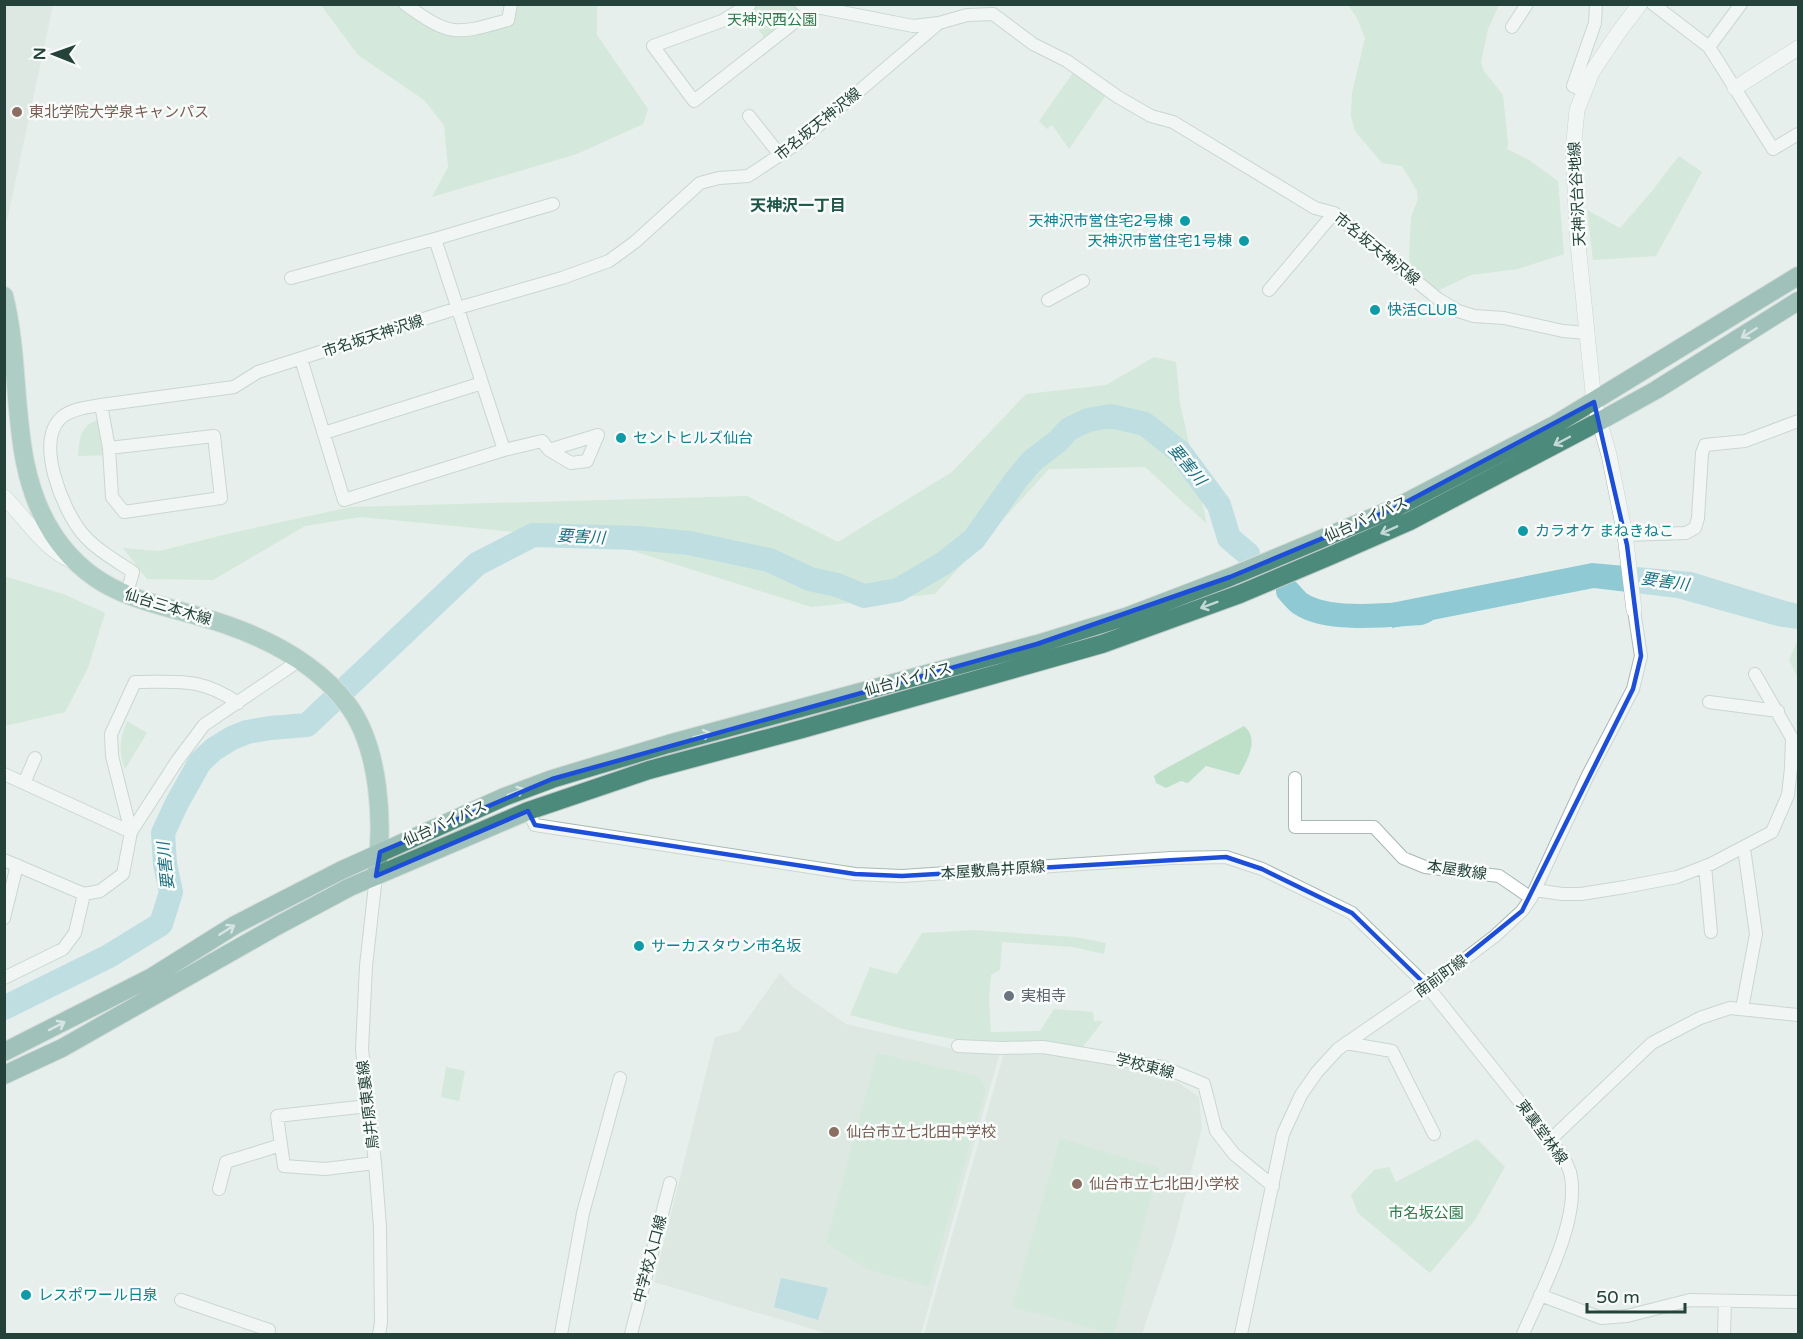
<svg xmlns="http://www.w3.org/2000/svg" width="1803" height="1339" viewBox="0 0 1803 1339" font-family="'Varela Round','Noto Sans JP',sans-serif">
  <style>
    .built { fill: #d4dfda }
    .green { fill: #bfe0c8 }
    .water { fill: #8ec9d4 }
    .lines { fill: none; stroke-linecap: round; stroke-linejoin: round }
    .river { stroke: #8ec9d4; stroke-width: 24 }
    .minor-casing { stroke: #a8b8b2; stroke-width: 14 }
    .tertiary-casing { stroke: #a8b8b2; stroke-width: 16 }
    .primary-casing { stroke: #c2cac8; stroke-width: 20 }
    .trunk-casing { stroke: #c2cac8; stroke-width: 20 }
    .minor { stroke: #fff; stroke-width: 12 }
    .tertiary { stroke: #fff; stroke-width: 15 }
    .primary { stroke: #6aa596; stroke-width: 18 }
    .trunk { stroke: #4c8a7c; stroke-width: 18 }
    .oneway { stroke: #c4d9d4 }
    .marked { fill: none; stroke: #1d4ed8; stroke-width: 4.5; stroke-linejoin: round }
    .education-dot { fill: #8d6e63; stroke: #f7fbf9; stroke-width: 2 }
    .culture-dot { fill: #0f9aa8; stroke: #f7fbf9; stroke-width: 2 }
    .worship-dot { fill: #6b7280; stroke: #f7fbf9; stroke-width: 2 }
    .labels { text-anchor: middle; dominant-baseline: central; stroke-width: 5; stroke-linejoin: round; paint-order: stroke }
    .park-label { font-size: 15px; fill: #2d7a4b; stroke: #f7fbf9 }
    .education-label { font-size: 15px; fill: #785e54; stroke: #f7fbf9; text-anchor: start }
    .street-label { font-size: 15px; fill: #24423a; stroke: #f7fbf9 }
    .culture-label { font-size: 15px; fill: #0d838f; stroke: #f7fbf9; text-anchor: start }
    .worship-label { font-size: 15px; fill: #5b616d; stroke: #f7fbf9; text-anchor: start }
    .neighbourhood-label { font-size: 16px; font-weight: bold; fill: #1f5548; stroke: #f7fbf9 }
    .water-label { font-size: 16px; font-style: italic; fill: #1c6f80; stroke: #f7fbf9 }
  </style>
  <rect width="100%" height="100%" fill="#e6efeb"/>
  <path class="built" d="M4,5H53L7,221L4,219Z
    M780,973L794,988L846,1024L958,1050L1000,1052L921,1334H825L819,1331L654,1282L715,1037L739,1031Z
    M1044,1052L1105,1062L1179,1083L1199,1097L1202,1128L1174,1240L1142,1334H924L1004,1053Z"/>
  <path class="green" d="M750,4H802L814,7L768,44L745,8Z
    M321,5H405L454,32L508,20L511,5H597V35L648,109L643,124L577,154L432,197L448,167L444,125L424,100L358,55Z
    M1348,5H1499L1488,29L1481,62L1484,71L1503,95L1508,143L1507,149L1529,160L1558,181L1564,254L1518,269L1471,275L1437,291L1412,270L1409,257L1411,217L1418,199L1417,191L1402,166L1382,163L1355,131L1351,116L1352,93L1365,38L1357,18Z
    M1075,70L1108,92L1069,149L1052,125L1047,129L1039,121Z
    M1679,156L1702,172L1656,256L1593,260L1587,210L1620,228L1652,191Z
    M1154,357L1176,362L1180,403L1207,524L1145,467L1049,469L935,594L811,607L598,540L361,517L305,526L213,580L147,579L123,548L159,551L227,534L351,507L747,496L838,542L952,472L1026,394L1106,385Z
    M99,420L106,455L78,456C80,439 79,425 99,420Z
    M4,576L63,594L105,613L88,668L65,712L5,726Z
    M1798,640V678L1789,660Z
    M127,721L147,733L125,769C118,751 120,738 127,721Z
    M1244,726C1260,739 1247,761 1239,775L1206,766L1188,783L1181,781L1166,788L1156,783L1154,776L1161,771Z
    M974,930L1075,937L1106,943L1104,954L1073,947L1002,942L1000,970L991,975L989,999L991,1032L1040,1031L1054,1009L1093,1012L1094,1021H1103L1082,1048L958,1040L907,1030L850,1015L870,967L897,974L922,933Z
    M877,1053L978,1076L986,1089L929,1287L866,1269L826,1242Z
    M446,1067L465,1071L459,1101L441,1097Z
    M1060,1138L1159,1168L1114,1334L1012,1307Z
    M1477,1139L1505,1167L1475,1220L1430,1273L1358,1213L1351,1195L1374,1170L1389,1167L1396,1182Z"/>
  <path class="water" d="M1592,563L1692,572L1786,601L1798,604V629L1777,626L1677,598L1594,588L1392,628L1391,603Z
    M781,1278L828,1288L818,1320L774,1307Z"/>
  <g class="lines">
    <path class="river" d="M1288,591C1292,595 1296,601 1301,604C1328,622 1389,615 1420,613L1425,611
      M4,1008L109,956L161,924L171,892L165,864L163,833L177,803L200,762L214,749L232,738L247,732L270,728L307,725L477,564L533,535L637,538L689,543L769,560L810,579L837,585L864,596L898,590L944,563L974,539L1016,480L1032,461L1058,441L1069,429L1088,420L1111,416L1145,424L1180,452L1219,505L1229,538L1248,554"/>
    <g class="minor-casing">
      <path id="minor" d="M405,4C451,37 455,35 508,20L511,4
        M750,4L722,21L653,46L694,101L814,7
        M801,4L913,26L939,23
        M1653,4L1709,47L1773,149L1798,134
        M1512,27L1527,4
        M1709,47L1741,4
        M1584,91L1573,86L1595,23L1596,4
        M749,116L780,155
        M291,278L435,239
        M1269,290L1334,213
        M1048,300L1083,281
        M301,359L344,500L504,450L542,441L549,450L598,435L587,461L571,463L549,450
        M101,405L109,448L112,497L124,512L221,498L214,436L109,448
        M324,433L482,383
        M504,450L435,239L553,204
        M1625,535L1686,533L1695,528L1698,518L1702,453L1705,445L1745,441L1798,421
        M126,596L133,572C115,560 95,549 82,533C63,510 34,441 62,417C72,409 88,407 101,405L234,387L258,372L458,308L562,278L609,261L635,242L700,183L719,178L748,176L798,143L939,23L967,15L993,14L1033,44L1067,61L1118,97L1151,116L1173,122L1315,208L1334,213L1438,299L1458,311L1474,316L1504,318L1563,331L1587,333
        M1709,702L1778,711
        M4,774L131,832L112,756L111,734L135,682C178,682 201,677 238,703
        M1295,778V827H1374L1403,858L1425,867L1499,876L1531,898
        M24,783L35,758
        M528,811L535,825L855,874L902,876L1171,858L1226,857L1262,869L1352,913L1428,987L1562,1155C1565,1160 1568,1166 1570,1172C1582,1218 1541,1292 1523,1334
        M4,860L84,894L100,891L123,874L131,832L177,761L204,725L300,660
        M1705,866L1711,932
        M376,876L366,966L362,1049L375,1163L380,1227L381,1323L379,1334
        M1535,890L1562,894H1581L1625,887L1677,877L1711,864L1772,832L1788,795L1791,768L1792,738L1755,674
        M4,918L17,865
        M4,978L63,949L75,933L84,894
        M1742,1009L1756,934L1744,848
        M1346,1043L1392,1051L1434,1134
        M958,1046L1001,1048L1043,1047L1163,1067L1204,1084L1216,1131L1234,1154L1273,1186
        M1550,1140L1652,1043L1700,1018L1730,1008L1798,1015
        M281,1145L284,1166L325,1169L375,1163
        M219,1189L226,1162L281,1145L277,1116L368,1106
        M1540,1295L1601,1318L1627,1316L1690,1300L1798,1302
        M181,1300L269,1330L268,1334
        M561,1334L583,1213L620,1078
        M631,1334L670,1183
        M1241,1334L1283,1134L1301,1095L1317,1072L1338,1049L1428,987L1495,936L1522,911L1531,898L1588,775L1633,689L1641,656L1634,610
        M1724,1334L1725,1301"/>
    </g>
    <g class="tertiary-casing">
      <path id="tertiary" d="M1735,88L1798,48
        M4,497C25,517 43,548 70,560
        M1634,610L1625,535L1609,455L1594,402L1578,244L1573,151L1577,110L1592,72L1618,33L1640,4"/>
    </g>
    <g class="primary-casing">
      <path id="primary" d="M4,296C24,375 7,463 53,534C97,601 156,601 224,624C271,640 318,665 348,705C380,748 384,824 376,876"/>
    </g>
    <g class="trunk-casing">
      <path id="trunk" d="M4,1052L152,977L235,925L342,870L504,797L552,779L668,744L1037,644L1128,616L1230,577L1395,508L1556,424L1798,276
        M4,1075L62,1048L277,926L350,887L528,811L649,770L802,729L1102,644L1240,594L1330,556L1410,521L1600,421L1656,390L1798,301"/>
    </g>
    <use href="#minor" class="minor"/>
    <use href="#tertiary" class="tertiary"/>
    <use href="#primary" class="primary"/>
    <use href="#trunk" class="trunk"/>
  </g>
  <defs><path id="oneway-shaft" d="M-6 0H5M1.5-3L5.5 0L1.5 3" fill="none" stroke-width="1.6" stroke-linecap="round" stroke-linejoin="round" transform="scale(1.5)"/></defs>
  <g class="oneway">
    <use href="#oneway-shaft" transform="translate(1749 333) rotate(148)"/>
    <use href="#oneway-shaft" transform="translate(1562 441) rotate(152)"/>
    <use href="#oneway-shaft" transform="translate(1389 530) rotate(156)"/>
    <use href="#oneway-shaft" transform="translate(1209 605) rotate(160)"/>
    <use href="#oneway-shaft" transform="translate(702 735) rotate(-15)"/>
    <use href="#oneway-shaft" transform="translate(516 792) rotate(-20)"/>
    <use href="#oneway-shaft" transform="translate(227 930) rotate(-32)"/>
    <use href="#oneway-shaft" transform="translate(57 1026) rotate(-27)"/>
  </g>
  <path d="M0 0H1803V1339H0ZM1594,402L1627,545L1641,656L1633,689L1522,911L1428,987L1352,913L1262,869L1226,857L902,876L855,874L535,825L528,811L376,876L380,852L552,779L1037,644L1230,577L1395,508Z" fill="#e6efeb" fill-opacity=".55" fill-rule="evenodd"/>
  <path class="marked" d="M1594,402L1627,545L1641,656L1633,689L1522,911L1428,987L1352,913L1262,869L1226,857L902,876L855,874L535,825L528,811L376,876L380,852L552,779L1037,644L1230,577L1395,508Z"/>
  <g class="education-dot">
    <circle cx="17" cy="112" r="6"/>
    <circle cx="834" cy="1132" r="6"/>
    <circle cx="1077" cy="1184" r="6"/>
  </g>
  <g class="culture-dot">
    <circle cx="1185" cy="221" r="6"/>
    <circle cx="1244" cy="241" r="6"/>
    <circle cx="1375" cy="310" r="6"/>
    <circle cx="621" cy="438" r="6"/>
    <circle cx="1523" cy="531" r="6"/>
    <circle cx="639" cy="946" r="6"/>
    <circle cx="26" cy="1295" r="6"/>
  </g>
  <circle class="worship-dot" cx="1009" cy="996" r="6"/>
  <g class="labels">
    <g class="park-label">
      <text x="772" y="20">天神沢西公園</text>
      <text x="1426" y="1213">市名坂公園</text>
    </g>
    <g class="education-label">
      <text x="29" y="112">東北学院大学泉キャンパス</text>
      <text x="846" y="1132">仙台市立七北田中学校</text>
      <text x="1089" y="1184">仙台市立七北田小学校</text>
    </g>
    <g class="street-label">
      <text transform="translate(818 124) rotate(-39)">市名坂天神沢線</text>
      <text transform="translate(1577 194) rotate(-93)">天神沢台谷地線</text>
      <text transform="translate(1377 249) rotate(39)">市名坂天神沢線</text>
      <text transform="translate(373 336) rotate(-18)">市名坂天神沢線</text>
      <text transform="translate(1366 519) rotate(-24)">仙台バイパス</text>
      <text transform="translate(168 607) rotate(17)">仙台三本木線</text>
      <text transform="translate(908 679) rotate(-15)">仙台バイパス</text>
      <text transform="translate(445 823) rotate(-24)">仙台バイパス</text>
      <text transform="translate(993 870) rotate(-4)">本屋敷鳥井原線</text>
      <text transform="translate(1457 870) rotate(8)">本屋敷線</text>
      <text transform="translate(1441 976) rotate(-36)">南前町線</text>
      <text transform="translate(1145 1066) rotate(14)">学校東線</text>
      <text transform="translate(368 1105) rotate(-97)">鳥井原東裏線</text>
      <text transform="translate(1542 1132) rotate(54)">東裏堂林線</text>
      <text transform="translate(650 1259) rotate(-75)">中学校入口線</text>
    </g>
    <g class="culture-label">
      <text x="1173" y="221" text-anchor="end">天神沢市営住宅2号棟</text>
      <text x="1232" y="241" text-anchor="end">天神沢市営住宅1号棟</text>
      <text x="1387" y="310">快活CLUB</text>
      <text x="633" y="438">セントヒルズ仙台</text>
      <text x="1535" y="531">カラオケ まねきねこ</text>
      <text x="651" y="946">サーカスタウン市名坂</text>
      <text x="38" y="1295">レスポワール日泉</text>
    </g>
    <g class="worship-label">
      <text x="1021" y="996">実相寺</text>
    </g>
    <g class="neighbourhood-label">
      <text x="798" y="206">天神沢一丁目</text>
    </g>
    <g class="water-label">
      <text transform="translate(1187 465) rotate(50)">要害川</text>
      <text transform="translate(581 537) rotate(3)">要害川</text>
      <text transform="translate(1665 582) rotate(8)">要害川</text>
      <text transform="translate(166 866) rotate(-96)">要害川</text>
    </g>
  </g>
  <rect width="1803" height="1339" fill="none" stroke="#24423a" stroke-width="12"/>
  <g transform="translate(54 54) rotate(271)" stroke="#f7fbf9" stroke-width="4.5" paint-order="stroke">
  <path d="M0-4.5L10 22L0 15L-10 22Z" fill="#24423a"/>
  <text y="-9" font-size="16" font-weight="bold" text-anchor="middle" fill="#24423a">N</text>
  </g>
  <path d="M1587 1303v9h98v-9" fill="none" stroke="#24423a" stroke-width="3"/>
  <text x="1596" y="1303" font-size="18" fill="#24423a" stroke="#f7fbf9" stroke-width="4.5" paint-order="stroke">50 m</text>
</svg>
